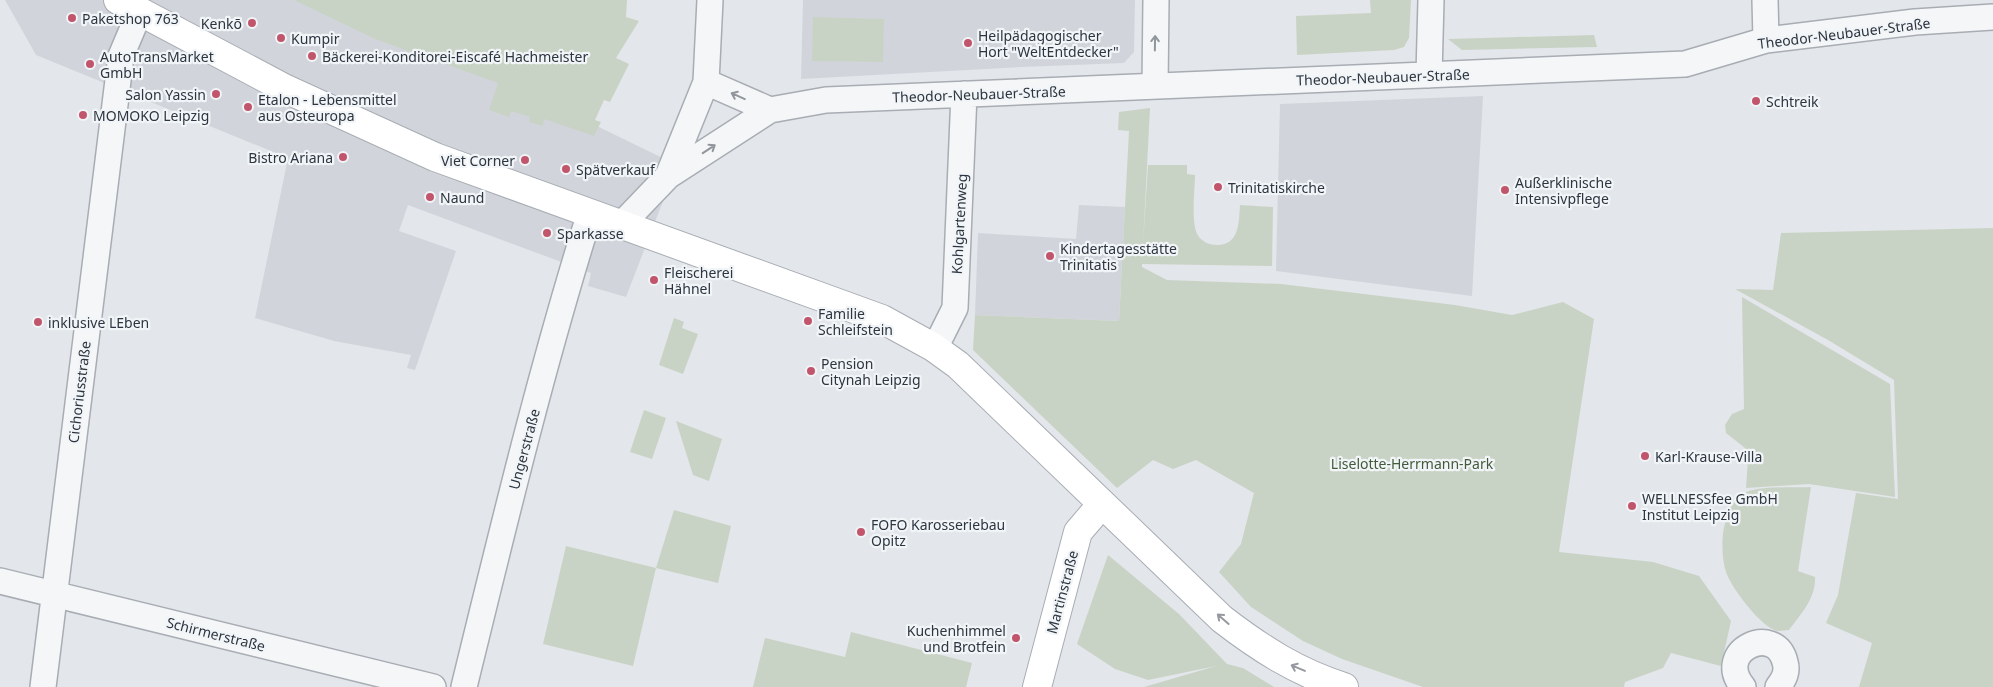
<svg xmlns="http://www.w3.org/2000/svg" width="1993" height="687" viewBox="0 0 1993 687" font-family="'Noto Sans',sans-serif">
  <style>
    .built { fill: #d1d5db }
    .green { fill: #c9d3c5 }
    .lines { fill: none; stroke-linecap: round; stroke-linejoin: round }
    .street-casing { stroke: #a8adb4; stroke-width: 28 }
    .secondary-casing { stroke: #a8adb4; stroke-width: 30 }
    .street { stroke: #f5f6f8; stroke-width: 25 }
    .secondary { stroke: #fff; stroke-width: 28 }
    .oneway { stroke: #90969c }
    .oneway2 { stroke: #969aa0 }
    .poi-dot { fill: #c1556c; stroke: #f2f5f7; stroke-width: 2 }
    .labels { text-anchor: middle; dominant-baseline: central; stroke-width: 4.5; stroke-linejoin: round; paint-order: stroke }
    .poi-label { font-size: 14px; fill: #2c3540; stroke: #f2f5f7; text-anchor: start }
    .street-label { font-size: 14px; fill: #2c3540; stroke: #f2f5f7 }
    .park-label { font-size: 14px; fill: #435a3b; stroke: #f2f5f7 }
  </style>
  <rect width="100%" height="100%" fill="#e3e6ea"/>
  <path class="built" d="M5,0H338L677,165L626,297L588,286L591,273L408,205L399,231L456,251L415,370L407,368L411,355L334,341L255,318L288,158L36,55Z
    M803,0H1135L1134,52L1124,63L1022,67L801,79Z
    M1483,96L1472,296L1276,271L1280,104Z
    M1079,205L1125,207L1119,321L975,315L978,233L1076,239Z"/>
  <path class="green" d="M294,0H627L626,17L639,21L616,58L629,64L610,102L604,100L595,120L601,122L594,136L544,119L543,126L529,122L530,117L511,111L509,117L489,110L498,83L375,39Z
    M1370,0H1411L1409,38L1404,47L1394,50L1297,55L1296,16L1371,13Z
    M813,17L884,19L883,62L812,61Z
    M1594,35L1597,47L1462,50L1448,39Z
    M1150,108L1143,244L1148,165H1187V174L1195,175C1195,190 1190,226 1199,237C1203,242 1210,245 1216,245C1239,246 1239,223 1240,205L1273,207L1272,266L1142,264V267L1167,280L1281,284L1455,305L1512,315L1563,302L1594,319L1559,552L1653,562L1699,576L1731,621L1721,666L1671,653L1663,668L1625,682L1624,687H1423L1342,659L1303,641L1251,607L1219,572L1241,544L1254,493L1196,460L1173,469L1153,460L1117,488L973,350L975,315L1119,321L1129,131L1118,130L1119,112Z
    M1993,228V687H1859L1872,643L1826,623L1838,595L1856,493L1898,499L1894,380L1828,340L1735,289L1773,290L1781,233Z
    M1742,297L1890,384L1895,497L1809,484L1746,488L1748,459L1745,448L1726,433L1725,425L1732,414L1744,409Z
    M674,318L684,322L682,328L698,334L683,374L659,365Z
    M644,410L666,418L652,459L630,452Z
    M676,421L722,439L709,481L693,475Z
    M1811,487L1798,571L1815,577C1816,598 1801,614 1789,630C1784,630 1778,632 1774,630C1758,623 1731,587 1726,572C1719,549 1721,509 1743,494C1756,485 1794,488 1811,487Z
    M674,510L731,526L718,583L656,568L633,666L543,644L566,546L656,568Z
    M1108,555L1179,614L1227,664L1243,668L1274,687H1144L1216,666L1148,680L1115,669L1077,644Z
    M851,632L972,663L966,687H753L765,638L845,657Z"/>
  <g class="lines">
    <g class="street-casing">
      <path id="street" d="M1765,0L1766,40
        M1429,75L1431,0
        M706,82L770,110
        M1155,86L1156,0
        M668,176L706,82L710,0
        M621,225L668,176L770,110L826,100L1685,64L1766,40L1915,22L1993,17
        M935,348L955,308L964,94
        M0,581L433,687
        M43,687L121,56L140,11
        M464,687C503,528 541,369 590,213
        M1743,687C1713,651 1775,622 1785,662C1788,672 1784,679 1778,687"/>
    </g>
    <g class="secondary-casing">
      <path id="secondary" d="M118,0L286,89L435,157L882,319L933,347L958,365L1222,619C1261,649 1297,672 1344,687
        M1037,687L1078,532L1102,504"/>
    </g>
    <use href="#street" class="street"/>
    <use href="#secondary" class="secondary"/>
  </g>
  <defs><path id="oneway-shaft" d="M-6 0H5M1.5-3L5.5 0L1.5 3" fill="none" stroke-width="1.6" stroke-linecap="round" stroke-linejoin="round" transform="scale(1.25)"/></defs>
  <g class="oneway">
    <use href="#oneway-shaft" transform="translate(1155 43) rotate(-89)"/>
    <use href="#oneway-shaft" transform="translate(738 96) rotate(-156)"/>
    <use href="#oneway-shaft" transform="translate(709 149) rotate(-33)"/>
  </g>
  <g class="oneway2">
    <use href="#oneway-shaft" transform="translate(1223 619) rotate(-139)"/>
    <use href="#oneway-shaft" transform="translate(1298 668) rotate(-157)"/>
  </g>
  <g class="poi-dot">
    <circle cx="72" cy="18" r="5"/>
    <circle cx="252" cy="23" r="5"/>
    <circle cx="281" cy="38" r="5"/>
    <circle cx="968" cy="43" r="5"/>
    <circle cx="312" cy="56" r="5"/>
    <circle cx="90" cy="64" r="5"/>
    <circle cx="216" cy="94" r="5"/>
    <circle cx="1756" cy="101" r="5"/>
    <circle cx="248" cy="107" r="5"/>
    <circle cx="83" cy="115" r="5"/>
    <circle cx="343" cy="157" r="5"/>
    <circle cx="525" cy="160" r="5"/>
    <circle cx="566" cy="169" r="5"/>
    <circle cx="1218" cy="187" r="5"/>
    <circle cx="1505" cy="190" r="5"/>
    <circle cx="430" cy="197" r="5"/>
    <circle cx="547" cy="233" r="5"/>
    <circle cx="1050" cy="256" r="5"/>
    <circle cx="654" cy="280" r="5"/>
    <circle cx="808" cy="321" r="5"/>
    <circle cx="38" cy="322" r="5"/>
    <circle cx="811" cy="371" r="5"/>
    <circle cx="1645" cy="456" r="5"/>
    <circle cx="1632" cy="506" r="5"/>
    <circle cx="861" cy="532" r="5"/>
    <circle cx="1016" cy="638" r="5"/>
  </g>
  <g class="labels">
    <g class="poi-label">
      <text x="82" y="18">Paketshop 763</text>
      <text x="242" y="23" text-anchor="end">Kenkō</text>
      <text x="978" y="35">Heilpädagogischer<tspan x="978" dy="16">Hort "WeltEntdecker"</tspan></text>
      <text x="291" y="38">Kumpir</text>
      <text x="100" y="56">AutoTransMarket<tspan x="100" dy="16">GmbH</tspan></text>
      <text x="322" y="56">Bäckerei-Konditorei-Eiscafé Hachmeister</text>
      <text x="206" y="94" text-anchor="end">Salon Yassin</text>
      <text x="258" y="99">Etalon - Lebensmittel<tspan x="258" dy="16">aus Osteuropa</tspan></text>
      <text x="1766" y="101">Schtreik</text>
      <text x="93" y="115">MOMOKO Leipzig</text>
      <text x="333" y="157" text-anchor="end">Bistro Ariana</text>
      <text x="515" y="160" text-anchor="end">Viet Corner</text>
      <text x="576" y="169">Spätverkauf</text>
      <text x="1515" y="182">Außerklinische<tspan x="1515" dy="16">Intensivpflege</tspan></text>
      <text x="1228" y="187">Trinitatiskirche</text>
      <text x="440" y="197">Naund</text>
      <text x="557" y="233">Sparkasse</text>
      <text x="1060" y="248">Kindertagesstätte<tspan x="1060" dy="16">Trinitatis</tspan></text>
      <text x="664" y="272">Fleischerei<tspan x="664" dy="16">Hähnel</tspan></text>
      <text x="818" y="313">Familie<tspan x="818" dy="16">Schleifstein</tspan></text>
      <text x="48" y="322">inklusive LEben</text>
      <text x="821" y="363">Pension<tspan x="821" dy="16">Citynah Leipzig</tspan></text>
      <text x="1655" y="456">Karl-Krause-Villa</text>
      <text x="1642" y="498">WELLNESSfee GmbH<tspan x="1642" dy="16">Institut Leipzig</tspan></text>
      <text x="871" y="524">FOFO Karosseriebau<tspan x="871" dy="16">Opitz</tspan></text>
      <text x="1006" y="630" text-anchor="end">Kuchenhimmel<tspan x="1006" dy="16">und Brotfein</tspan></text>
    </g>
    <g class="street-label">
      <text transform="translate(1844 33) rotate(-7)">Theodor-Neubauer-Straße</text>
      <text transform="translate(1383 77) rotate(-2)">Theodor-Neubauer-Straße</text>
      <text transform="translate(979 94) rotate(-2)">Theodor-Neubauer-Straße</text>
      <text transform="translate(959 224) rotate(-87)">Kohlgartenweg</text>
      <text transform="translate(79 392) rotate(-83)">Cichoriusstraße</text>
      <text transform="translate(524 449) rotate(-75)">Ungerstraße</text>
      <text transform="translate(1062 592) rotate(-75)">Martinstraße</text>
      <text transform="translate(216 634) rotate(14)">Schirmerstraße</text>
    </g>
    <g class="park-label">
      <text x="1412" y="463">Liselotte-Herrmann-Park</text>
    </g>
  </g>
</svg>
